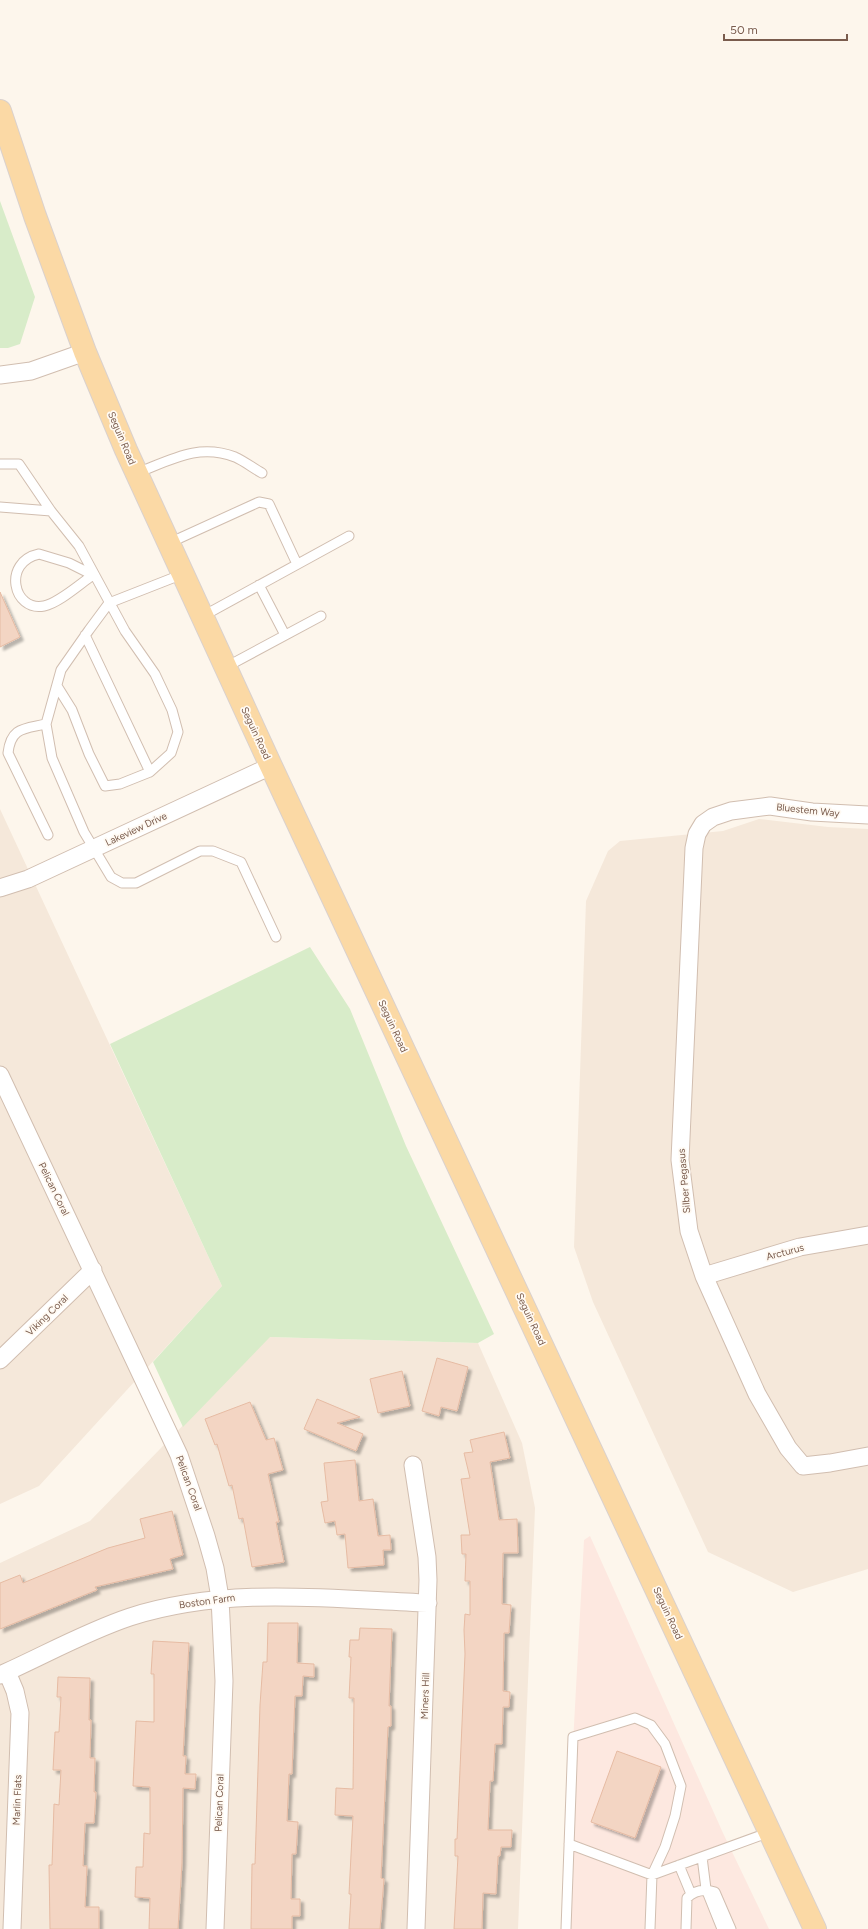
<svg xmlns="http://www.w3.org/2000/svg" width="868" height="1929" viewBox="0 0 868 1929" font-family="Figtree,sans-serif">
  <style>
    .residential { fill: #f5e8da }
    .commercial { fill: #fde8e0 }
    .green { fill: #d8ecc9 }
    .building { fill: #f3d5c3; stroke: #e6bba3; filter: url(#shadow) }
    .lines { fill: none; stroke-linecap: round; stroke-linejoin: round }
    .service-casing { stroke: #d1beb0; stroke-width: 11 }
    .minor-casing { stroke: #d1beb0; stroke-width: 19 }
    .primary-casing { stroke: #dad1cd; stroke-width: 24 }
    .service { stroke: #fff; stroke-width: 9 }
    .minor { stroke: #fff; stroke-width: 17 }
    .primary { stroke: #fbd9a5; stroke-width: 22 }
    .labels { text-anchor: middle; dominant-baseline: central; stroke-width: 3.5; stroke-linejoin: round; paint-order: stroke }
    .street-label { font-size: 10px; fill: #7a5c4d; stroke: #fffaf3 }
  </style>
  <defs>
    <filter id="shadow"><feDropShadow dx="3.5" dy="3.5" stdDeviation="1" flood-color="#0004"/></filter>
  </defs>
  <rect width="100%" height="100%" fill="#fdf6ec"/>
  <path class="residential" d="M0,809L222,1286L39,1486L0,1504Z
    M759,819L828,827L868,829V1569L793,1592L708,1552L593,1302L574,1247L586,901L608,851L620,841L723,831Z
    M269,1337L478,1343L522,1443L535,1508L518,1929H0V1563L90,1521Z"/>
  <path class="commercial" d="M590,1536L723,1833L769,1929H563L584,1540Z"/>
  <path class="green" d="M0,201L35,297L20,344L8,348H0Z
    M310,947L350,1009L406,1146L494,1334L478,1343L270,1337L183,1427L153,1362L222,1286L110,1044Z"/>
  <path class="building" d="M0,592L20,637L0,647Z
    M437,1358L468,1367L457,1411L441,1407L439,1416L422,1411Z
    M402,1371L410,1406L378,1413L370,1379Z
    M317,1399L360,1417L337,1423L363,1434L356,1451L304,1429Z
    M250,1402L266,1440L274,1438L283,1470L268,1474L279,1522H276L284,1562L252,1567L243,1518L239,1519L232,1485L229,1486L217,1444L215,1445L205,1419Z
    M504,1432L510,1458L490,1462L499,1520L517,1519L518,1553H503L502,1604L511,1605L509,1633H504L503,1691L510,1692L509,1707H503L502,1744H495L493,1781H490L488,1830H512L511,1847H501L500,1856H498L496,1894L483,1893L482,1929H454L458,1856H455V1839H457L465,1654L464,1630L465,1614L470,1615V1581H465L466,1554H462L461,1535H470L461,1479L470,1478L464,1453L473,1452L470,1440Z
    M355,1460L359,1501L373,1499L378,1536L390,1535L391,1550H383L384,1565L348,1568L345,1534L337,1535L335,1521L325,1523L321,1502L328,1501L324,1463Z
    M172,1511L183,1555L170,1559L173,1569L95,1587L97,1590L0,1629V1583L20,1575L23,1583L108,1548L145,1538L140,1519Z
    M268,1623H298L297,1663L314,1664V1677L303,1676L302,1696H295L293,1746L292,1774H289L287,1821L298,1822L296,1854H292L291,1899H300V1916H292V1929H251L252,1864H255L260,1705L263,1662H267Z
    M360,1628L392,1629L389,1706H391V1726L388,1727L381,1878L384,1879L380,1929H349L351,1894H349L353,1816L335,1815L336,1788L353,1789L354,1698H349L351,1657H349L350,1640H359Z
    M153,1641L189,1643L183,1756H186L185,1774H196L195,1789L183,1788L182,1863L178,1929H149L150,1898L135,1897L136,1867H143L144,1833L150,1834V1787L133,1786L136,1721L154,1722V1674H151Z
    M58,1677L90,1678L89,1720H91L90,1758H95L94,1792H96L94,1823H85L83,1866H87L85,1907H99V1929H50L49,1865H52L54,1804L59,1805L61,1770H53L55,1732H59L61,1697H57Z
    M617,1751L661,1767L635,1838L591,1822Z"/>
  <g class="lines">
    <g class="service-casing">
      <path id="service" d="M0,464H19L51,511L79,546L125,631L155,674L172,710L178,732L171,753L150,772L120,784L105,786L89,754L72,710L57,686
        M137,473C171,460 198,443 235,457C244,461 253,468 262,473
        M0,507L51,511
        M169,543L259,502L269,504L297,564
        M39,554L69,563L93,575C81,583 59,603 44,606C13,612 2,562 39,554Z
        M183,574L109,603L89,630L61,670L46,724L52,758L84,832L111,877L122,883H136L200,851H213L241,862L276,937
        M259,585L285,635
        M203,616L349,536
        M85,635L150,772
        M226,667L321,616
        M46,724C24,729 11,727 8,753L48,835
        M569,1844L652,1875L770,1832
        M702,1857L706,1889L722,1929
        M679,1865L691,1894
        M566,1929L573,1737L635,1718L651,1725L665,1744L681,1786L675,1816L665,1847L652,1875L650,1929
        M686,1929L687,1898C695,1890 705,1889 715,1892L731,1929"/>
    </g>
    <g class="minor-casing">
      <path id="minor" d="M0,375L31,371L85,352
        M868,815L812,812L770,806L731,811L713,817L703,824L697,834L694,848L680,1160L689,1231L704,1276L757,1394L788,1448L803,1466L830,1463L868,1456
        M0,888L28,879L271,766
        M0,1075L179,1455L206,1536L215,1568L220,1598L224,1681L215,1929
        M704,1276L800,1247L868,1235
        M0,1360L93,1270
        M413,1465L427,1557L428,1580L416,1929
        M7,1672L15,1691L20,1713L12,1929
        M0,1675C43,1656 85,1632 130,1617C227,1586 328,1599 428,1603"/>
    </g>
    <g class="primary-casing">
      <path id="primary" d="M0,111L35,216L85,352L126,450L271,766L815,1929"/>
    </g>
    <use href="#service" class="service"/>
    <use href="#minor" class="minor"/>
    <use href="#primary" class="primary"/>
  </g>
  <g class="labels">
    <g class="street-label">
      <text transform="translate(122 438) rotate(67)">Seguin Road</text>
      <text transform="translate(256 733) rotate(65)">Seguin Road</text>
      <text transform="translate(808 810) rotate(6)">Bluestem Way</text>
      <text transform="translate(136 829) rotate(-25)">Lakeview Drive</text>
      <text transform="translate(393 1026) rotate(65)">Seguin Road</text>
      <text transform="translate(684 1181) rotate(-95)">Silber Pegasus</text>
      <text transform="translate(54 1189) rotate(64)">Pelican Coral</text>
      <text transform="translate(785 1252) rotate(-15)">Arcturus</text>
      <text transform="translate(47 1315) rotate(-44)">Viking Coral</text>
      <text transform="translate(531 1319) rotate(65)">Seguin Road</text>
      <text transform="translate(189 1483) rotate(70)">Pelican Coral</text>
      <text transform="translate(207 1601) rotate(-8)">Boston Farm</text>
      <text transform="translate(668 1613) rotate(65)">Seguin Road</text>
      <text transform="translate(425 1696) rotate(-88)">Miners Hill</text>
      <text transform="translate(17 1800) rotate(-88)">Marlin Flats</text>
      <text transform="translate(219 1803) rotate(-88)">Pelican Coral</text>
    </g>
  </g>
  <path d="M724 34v6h123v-6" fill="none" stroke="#7a5c4d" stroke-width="2"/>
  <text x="730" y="34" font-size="12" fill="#7a5c4d" stroke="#fffaf3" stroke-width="3" paint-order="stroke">50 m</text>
</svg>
